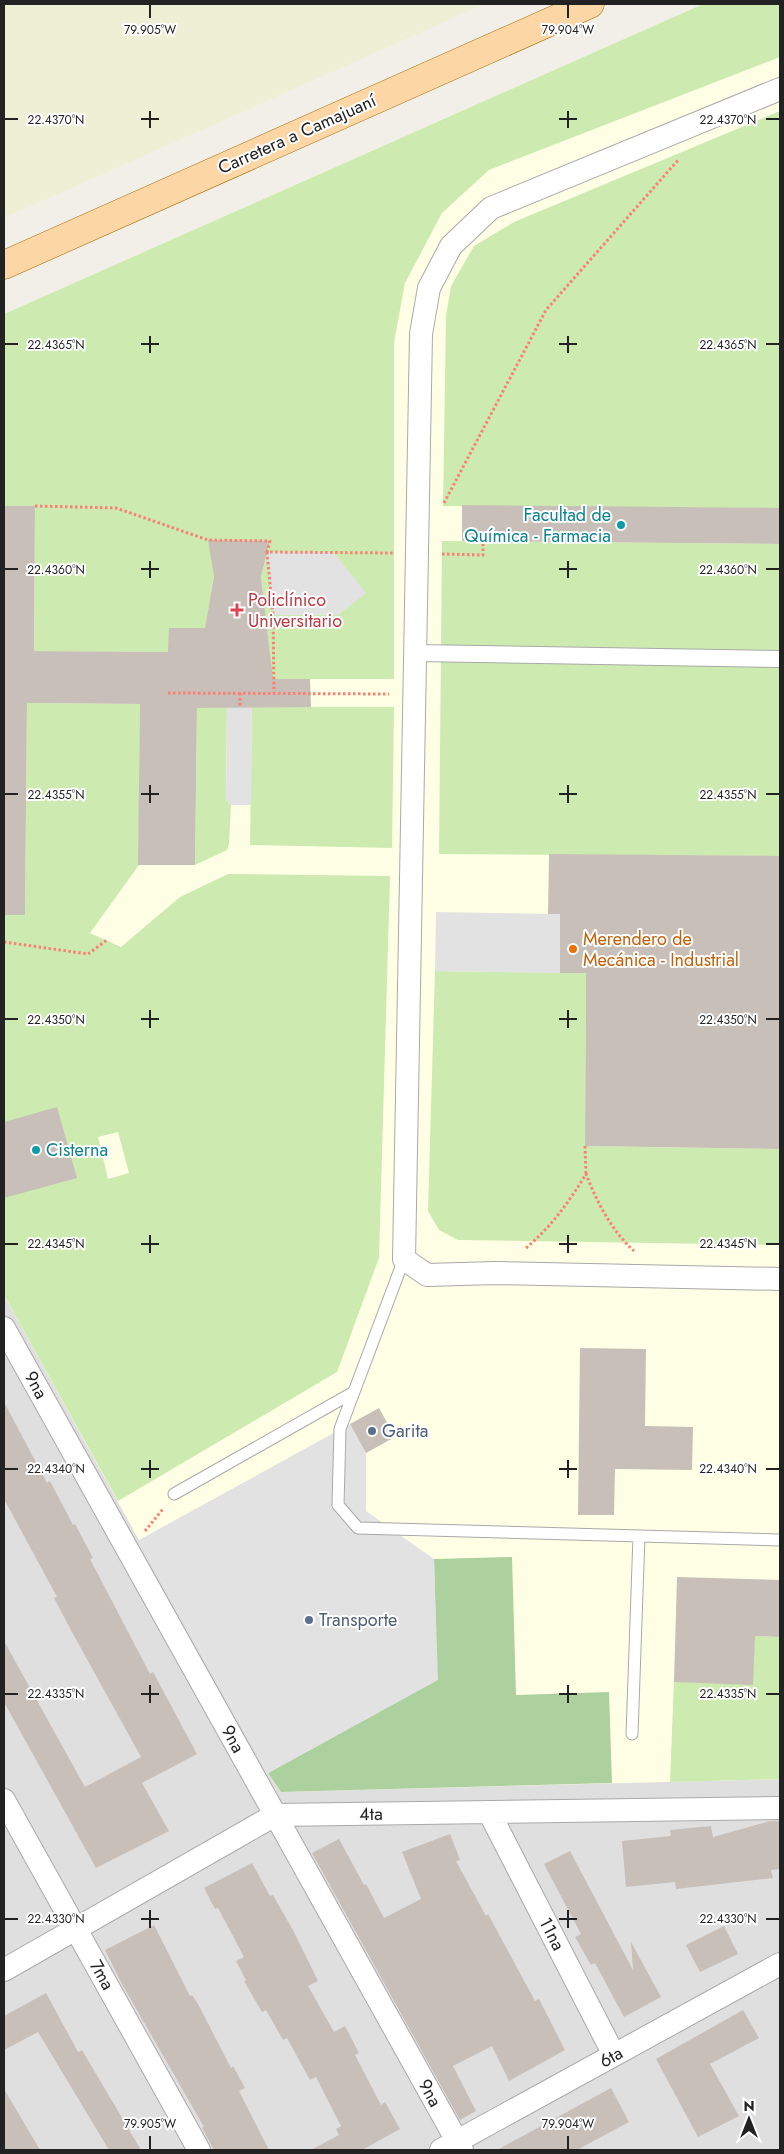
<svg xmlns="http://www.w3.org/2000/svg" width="784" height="2154" viewBox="0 0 784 2154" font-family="Jost,sans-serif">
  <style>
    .residential { fill: #e0dfdf }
    .education { fill: #ffffe5 }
    .farmland { fill: #eef0d5 }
    .grass { fill: #cdebb0; fill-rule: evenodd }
    .forest { fill: #add19e }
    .parking { fill: #e2e2e2 }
    .building { fill: #c7bfb8 }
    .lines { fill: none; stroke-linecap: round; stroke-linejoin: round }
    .service-casing { stroke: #a9a9a9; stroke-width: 13 }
    .pedestrian-casing { stroke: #a9a9a9; stroke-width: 18 }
    .minor-casing { stroke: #a9a9a9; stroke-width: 24 }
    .primary-casing { stroke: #a06b00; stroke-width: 29 }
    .path { stroke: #fa8072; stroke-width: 3; stroke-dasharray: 2.5 2.5; stroke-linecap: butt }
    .service { stroke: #fff; stroke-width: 11 }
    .pedestrian { stroke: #fff; stroke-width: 16 }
    .minor { stroke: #fff; stroke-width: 22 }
    .primary { stroke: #fcd6a4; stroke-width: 28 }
    .ticks { fill: none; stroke: #222; stroke-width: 2 }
    .culture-dot { fill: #0f9aa8; stroke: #fff; stroke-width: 2 }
    .health-dot { fill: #e0444e; stroke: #fff; stroke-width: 2 }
    .food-dot { fill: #e8710a; stroke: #fff; stroke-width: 2 }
    .service-dot { fill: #5c6f8a; stroke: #fff; stroke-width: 2 }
    .labels { text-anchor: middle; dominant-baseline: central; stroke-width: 4; stroke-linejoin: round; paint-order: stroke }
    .street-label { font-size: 18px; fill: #222; stroke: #fff }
    .culture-label { font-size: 18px; fill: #0d838f; stroke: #fff; text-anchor: end }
    .health-label { font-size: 18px; fill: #be3a42; stroke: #fff; text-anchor: start }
    .food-label { font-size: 18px; fill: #c56008; stroke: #fff; text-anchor: start }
    .service-label { font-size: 18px; fill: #4e5e75; stroke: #fff; text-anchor: start }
    .ticks-label { font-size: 12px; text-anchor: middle; fill: #222; stroke: #fff; stroke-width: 4; stroke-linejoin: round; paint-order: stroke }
  </style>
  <rect width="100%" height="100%" fill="#f2efe9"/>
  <path class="residential" d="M4,1295L139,1540L780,1779V2150H4Z"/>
  <path class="education" d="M703,4H780V1779L281,1792L268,1773L139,1540L4,1295V314Z"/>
  <path class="farmland" d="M4,4H485L4,218Z"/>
  <path class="grass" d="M703,4H780V57L489,170L442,213L405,283L394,342V679H271V665L261,577L270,542L214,576L199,665L160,652L34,651L35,506H4V314Z
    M780,111V508L443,506L446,316L451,286L474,246L514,222Z
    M442,541L780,544V856L439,854Z
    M27,703L140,704L139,865L90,933L121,947L180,897L228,874L390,876L379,1258L337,1372L118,1501L4,1295V915H25ZM118,1132L129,1173L108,1179L98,1137Z
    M227,707L226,799L231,805L229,844L227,850L195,865L197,708Z
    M252,707H394L392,848L250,845Z
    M435,971L586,973L585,1146L780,1149V1245L458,1240L439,1230L428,1211Z
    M755,1636L780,1637V1779L670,1782L674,1680Z"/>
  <path class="forest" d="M512,1557L516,1695L609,1692L612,1783L281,1792L268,1773L437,1680L434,1559Z"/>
  <path class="parking" d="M267,552H333L366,593L338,615H273Z
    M227,707H252L251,805H231L226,799Z
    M436,912L560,914V973L435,971Z
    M350,1424L366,1453V1511L434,1559L438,1680L268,1773L139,1540Z"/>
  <path class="building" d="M462,505L780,508V544L462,541Z
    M4,506H35L34,651L168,652L169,628H205L214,576L208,540L270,541L261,577L273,679H310L311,707L197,708L195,865H138L140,704L27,703L25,915H4Z
    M549,854L780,856V1149L585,1146L586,973H560V914H548Z
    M57,1107L77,1178L4,1198V1122Z
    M580,1348L646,1349L645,1426L693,1427L692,1470L615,1469L614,1515H578Z
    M4,1402L47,1483L50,1481L73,1525L75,1524L93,1558L90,1559L150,1674L153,1672L197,1754L142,1783L169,1831L96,1868L4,1702V1641L85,1787L141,1757L72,1632L54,1598L57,1597L4,1499Z
    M379,1408L395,1437L366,1453L350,1424Z
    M677,1577L780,1580V1637L755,1636L753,1685L674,1682Z
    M770,1821H780V1869L771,1870L773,1878L676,1889L675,1882L626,1887L622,1841L671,1836L670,1830L711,1826L713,1837Z
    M450,1834L460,1860L456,1861L486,1916L488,1914L535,2001L539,1999L565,2050L509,2081L492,2046L453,2066L476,2111L460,2120L312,1853L339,1839L364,1885L366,1884L384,1918L421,1899L402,1852Z
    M570,1851L633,1970L631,1942L661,1997L624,2017L595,1963L591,1965L575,1937L581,1934L544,1864Z
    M252,1863L270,1896L273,1895L294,1932L318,1981L308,1986L334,2032L345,2026L359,2053L355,2055L381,2105L385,2102L400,2129L362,2150H311L339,2135L336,2129L341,2126L316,2077L310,2080L287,2038L283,2040L266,2010L262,2012L244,1981L246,1980L236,1961L244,1957L218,1908L215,1909L204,1888Z
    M154,1925L190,1996L192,1995L198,2004L231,2068L233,2066L245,2088L239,2091L269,2150H214L202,2128L204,2127L122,1984L105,1950Z
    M724,1926L738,1954L700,1972L686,1945Z
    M46,1993L78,2052L82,2050L141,2150H109L38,2032L4,2050V2016Z
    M743,2010L759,2038L710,2064L739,2116L698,2137L656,2059Z
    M611,2088L629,2122L577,2150H497Z
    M4,2089L40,2150H4Z"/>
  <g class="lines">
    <g class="service-casing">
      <path id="service" d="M404,1259L340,1429L338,1505L358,1528L780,1540
        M174,1494L354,1392
        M632,1734L639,1536"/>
    </g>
    <g class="pedestrian-casing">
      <path id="pedestrian" d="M415,653L780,659"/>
    </g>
    <g class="minor-casing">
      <path id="minor" d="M780,89L491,208L451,246L429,288L421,334L404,1259L427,1275L495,1273L780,1279
        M4,1328L462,2150
        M4,1800L199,2150
        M489,1812L614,2055
        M4,1970L275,1815L780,1808
        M441,2150L780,1964"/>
    </g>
    <g class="primary-casing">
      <path id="primary" d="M4,265L590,4"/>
    </g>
    <path class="path" d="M444,503L546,310L679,159
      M35,506L116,508L208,540L270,541L267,552L393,553
      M267,552L273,615L274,693
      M442,554L483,555V541
      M168,693L389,694
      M240,693V707
      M4,942L88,954L107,940
      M585,1146L586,1174
      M526,1248C551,1227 569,1202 586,1174C597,1202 611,1230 634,1251
      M145,1531L163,1509"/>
    <use href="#service" class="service"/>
    <use href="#pedestrian" class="pedestrian"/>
    <use href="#minor" class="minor"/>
    <use href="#primary" class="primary"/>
  </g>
  <path class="ticks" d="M150,5V18M568,5V18M150,111V128M568,111V128M5,119H18M141,119H159M559,119H577M766,119H779M150,336V353M568,336V353M5,344H18M141,344H159M559,344H577M766,344H779M150,561V578M568,561V578M5,569H18M141,569H159M559,569H577M766,569H779M150,785V803M568,785V803M5,794H18M141,794H159M559,794H577M766,794H779M150,1010V1028M568,1010V1028M5,1019H18M141,1019H159M559,1019H577M766,1019H779M150,1235V1253M568,1235V1253M5,1244H18M141,1244H159M559,1244H577M766,1244H779M150,1460V1478M568,1460V1478M5,1469H18M141,1469H159M559,1469H577M766,1469H779M150,1685V1703M568,1685V1703M5,1694H18M141,1694H159M559,1694H577M766,1694H779M150,1910V1928M568,1910V1928M5,1919H18M141,1919H159M559,1919H577M766,1919H779M150,2136V2149M568,2136V2149"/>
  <g class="culture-dot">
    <circle cx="621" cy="525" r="5"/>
    <circle cx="36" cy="1150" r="5"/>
  </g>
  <path class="health-dot" d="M234.5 602.5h5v5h5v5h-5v5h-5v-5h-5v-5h5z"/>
  <circle class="food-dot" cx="573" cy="949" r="5"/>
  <g class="service-dot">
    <circle cx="372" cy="1431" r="5"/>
    <circle cx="309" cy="1620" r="5"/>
  </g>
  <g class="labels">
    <g class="street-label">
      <text transform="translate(297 134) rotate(-24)">Carretera a Camajuaní</text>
      <text transform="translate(36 1385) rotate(61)">9na</text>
      <text transform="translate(233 1739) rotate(61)">9na</text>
      <text transform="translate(371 1814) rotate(-1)">4ta</text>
      <text transform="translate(552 1934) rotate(63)">11na</text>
      <text transform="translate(102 1975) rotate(61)">7ma</text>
      <text transform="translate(611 2057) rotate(-29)">6ta</text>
      <text transform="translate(430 2093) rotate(61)">9na</text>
    </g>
    <g class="culture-label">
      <text x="611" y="515">Facultad de<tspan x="611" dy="21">Química - Farmacia</tspan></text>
      <text x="46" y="1150" text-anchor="start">Cisterna</text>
    </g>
    <g class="health-label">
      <text x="248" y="600">Policlínico<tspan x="248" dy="21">Universitario</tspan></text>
    </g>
    <g class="food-label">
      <text x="583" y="939">Merendero de<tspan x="583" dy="21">Mecánica - Industrial</tspan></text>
    </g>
    <g class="service-label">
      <text x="382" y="1431">Garita</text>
      <text x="319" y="1620">Transporte</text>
    </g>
  </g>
  <g class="ticks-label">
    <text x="150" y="34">79.905°W</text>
    <text x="568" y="34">79.904°W</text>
    <text x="56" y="124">22.4370°N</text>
    <text x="728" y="124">22.4370°N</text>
    <text x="56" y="349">22.4365°N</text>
    <text x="728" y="349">22.4365°N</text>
    <text x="56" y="574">22.4360°N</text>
    <text x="728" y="574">22.4360°N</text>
    <text x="56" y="799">22.4355°N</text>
    <text x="728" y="799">22.4355°N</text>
    <text x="56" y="1024">22.4350°N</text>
    <text x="728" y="1024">22.4350°N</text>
    <text x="56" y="1248">22.4345°N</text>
    <text x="728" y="1248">22.4345°N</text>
    <text x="56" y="1473">22.4340°N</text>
    <text x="728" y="1473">22.4340°N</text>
    <text x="56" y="1698">22.4335°N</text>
    <text x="728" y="1698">22.4335°N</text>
    <text x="56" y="1923">22.4330°N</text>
    <text x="728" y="1923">22.4330°N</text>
    <text x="150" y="2128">79.905°W</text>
    <text x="568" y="2128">79.904°W</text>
  </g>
  <rect width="784" height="2154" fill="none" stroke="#222222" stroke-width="10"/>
  <g transform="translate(749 2119)" stroke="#ffffff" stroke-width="4" paint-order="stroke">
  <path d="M0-4L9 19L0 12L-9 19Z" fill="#222222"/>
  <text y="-8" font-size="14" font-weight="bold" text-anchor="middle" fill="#222222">N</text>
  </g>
</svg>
